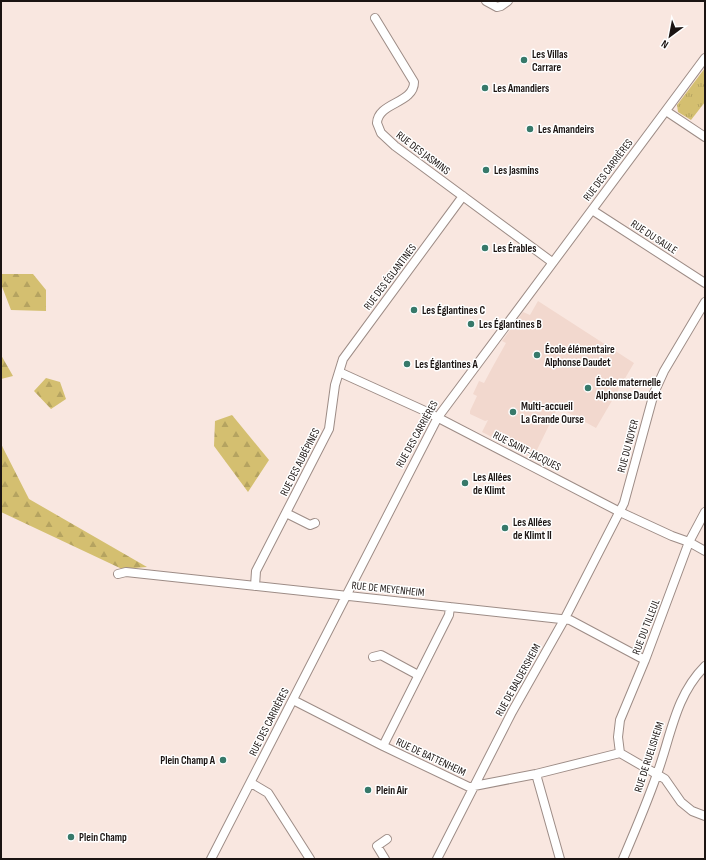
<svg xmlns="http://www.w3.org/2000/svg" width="706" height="860" viewBox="0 0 706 860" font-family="'Sofia Sans Condensed',sans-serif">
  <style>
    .built { fill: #f2d8ce }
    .grass { fill: url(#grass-tufts) }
    .forest { fill: url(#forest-firs) }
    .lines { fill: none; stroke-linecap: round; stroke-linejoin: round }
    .street-casing { stroke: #9d8c86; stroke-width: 10 }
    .street { stroke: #fff; stroke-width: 8 }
    .poi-dot { fill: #37796a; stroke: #fff; stroke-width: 1.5 }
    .labels { text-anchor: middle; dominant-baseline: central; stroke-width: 3; stroke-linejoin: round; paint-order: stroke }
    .poi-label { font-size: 11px; font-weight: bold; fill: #1b1412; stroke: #fff; text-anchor: start }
    .street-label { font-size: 11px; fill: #1b1412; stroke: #fff }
  </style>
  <defs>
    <pattern id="grass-tufts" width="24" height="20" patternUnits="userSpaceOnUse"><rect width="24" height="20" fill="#d4bf70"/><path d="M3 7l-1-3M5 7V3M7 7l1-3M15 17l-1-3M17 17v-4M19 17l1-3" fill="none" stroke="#b5a360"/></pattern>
    <pattern id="forest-firs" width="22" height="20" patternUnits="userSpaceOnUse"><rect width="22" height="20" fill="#d4bf70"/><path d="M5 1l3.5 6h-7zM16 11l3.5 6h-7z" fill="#b5a360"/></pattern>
  </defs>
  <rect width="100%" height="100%" fill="#f9e7e0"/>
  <path class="built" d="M538,301L634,363L596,428L558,407L533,458L482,432L488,420L485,421L470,414V411L477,396L473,394L479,381L484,383L492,368L506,343L502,341L523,312L530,315Z"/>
  <path class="grass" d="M705,68V102L691,120L678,112L677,105Z"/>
  <path class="forest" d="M1,274H33L46,290V311L11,310L1,284Z
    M1,355L13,376L1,379Z
    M46,378L60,382L66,399L51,409L34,391Z
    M232,415L269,460L248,492L214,446L215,421Z
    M1,444L29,499L147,567L122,569L1,512Z"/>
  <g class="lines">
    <g class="street-casing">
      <path id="street" d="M486,1L497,7L501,6L508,1
        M375,18L414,82C414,104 378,102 377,123L381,133L395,146L552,262
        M666,111L705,137
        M592,210L705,283
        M339,372L425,411L620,512L672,536L689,542L705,551
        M286,513L310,525L315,523
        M118,574L126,572L570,620L645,660
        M255,586L256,571L329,429L335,385L343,359L463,196
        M373,657L381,655L418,675
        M293,700L383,746L469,787L536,774L620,753L665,779L681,802L692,811L705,816
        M383,746L449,615L450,607
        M620,753L618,737L620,720L645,660L689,542L705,512
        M536,774L560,859
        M251,783L268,793L310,859
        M211,859L438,417L705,58
        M385,859L377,846L387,839
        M437,859L512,712L564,620L624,503L654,393L664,371L705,302
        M623,859C635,831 647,803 657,774C671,736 675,696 705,666"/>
    </g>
    <use href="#street" class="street"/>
  </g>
  <g class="poi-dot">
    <circle cx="524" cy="60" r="4"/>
    <circle cx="485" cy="88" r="4"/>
    <circle cx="530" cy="129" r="4"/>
    <circle cx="486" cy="170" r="4"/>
    <circle cx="485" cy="248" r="4"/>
    <circle cx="414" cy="310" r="4"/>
    <circle cx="471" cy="324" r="4"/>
    <circle cx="537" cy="355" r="4"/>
    <circle cx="407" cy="364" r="4"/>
    <circle cx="588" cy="388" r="4"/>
    <circle cx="513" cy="412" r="4"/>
    <circle cx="465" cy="483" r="4"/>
    <circle cx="505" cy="528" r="4"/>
    <circle cx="223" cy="760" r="4"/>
    <circle cx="368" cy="790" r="4"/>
    <circle cx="71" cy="837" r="4"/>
  </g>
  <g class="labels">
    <g class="poi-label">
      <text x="532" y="54">Les Villas<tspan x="532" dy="13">Carrare</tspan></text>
      <text x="493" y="88">Les Amandiers</text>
      <text x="538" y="129">Les Amandeirs</text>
      <text x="494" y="170">Les Jasmins</text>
      <text x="493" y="248">Les Érables</text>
      <text x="422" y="310">Les Églantines C</text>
      <text x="479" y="324">Les Églantines B</text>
      <text x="545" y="349">École élémentaire<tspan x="545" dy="13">Alphonse Daudet</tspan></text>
      <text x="415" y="364">Les Églantines A</text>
      <text x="596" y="382">École maternelle<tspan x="596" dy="13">Alphonse Daudet</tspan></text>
      <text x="521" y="406">Multi-accueil<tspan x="521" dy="13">La Grande Ourse</tspan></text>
      <text x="473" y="477">Les Allées<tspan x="473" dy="13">de Klimt</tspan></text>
      <text x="513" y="522">Les Allées<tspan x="513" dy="13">de Klimt II</tspan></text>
      <text x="215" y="760" text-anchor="end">Plein Champ A</text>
      <text x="376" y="790">Plein Air</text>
      <text x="79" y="837">Plein Champ</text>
    </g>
    <g class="street-label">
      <text transform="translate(423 153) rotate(37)">RUE DES JASMINS</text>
      <text transform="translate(608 170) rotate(-53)">RUE DES CARRIÈRES</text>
      <text transform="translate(654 237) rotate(33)">RUE DU SAULE</text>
      <text transform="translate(390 277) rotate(-53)">RUE DES ÉGLANTINES</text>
      <text transform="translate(417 434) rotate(-61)">RUE DES CARRIÈRES</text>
      <text transform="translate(628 446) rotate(-75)">RUE DU NOYER</text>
      <text transform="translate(527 451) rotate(27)">RUE SAINT-JACQUES</text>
      <text transform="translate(300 462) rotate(-63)">RUE DES AUBÉPINES</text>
      <text transform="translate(388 589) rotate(6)">RUE DE MEYENHEIM</text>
      <text transform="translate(646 627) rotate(-69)">RUE DU TILLEUL</text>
      <text transform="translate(518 680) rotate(-61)">RUE DE BALDERSHEIM</text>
      <text transform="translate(269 722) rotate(-63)">RUE DES CARRIÈRES</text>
      <text transform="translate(431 757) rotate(25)">RUE DE BATTENHEIM</text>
      <text transform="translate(649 757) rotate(-72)">RUE DE RUELISHEIM</text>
    </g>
  </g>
  <rect width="706" height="860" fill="none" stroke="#1b1412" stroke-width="4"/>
  <g transform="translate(670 36) rotate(212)" stroke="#ffffff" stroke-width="3" paint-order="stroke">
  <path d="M0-3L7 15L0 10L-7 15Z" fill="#1b1412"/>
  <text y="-6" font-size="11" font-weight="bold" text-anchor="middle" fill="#1b1412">N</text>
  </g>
</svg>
